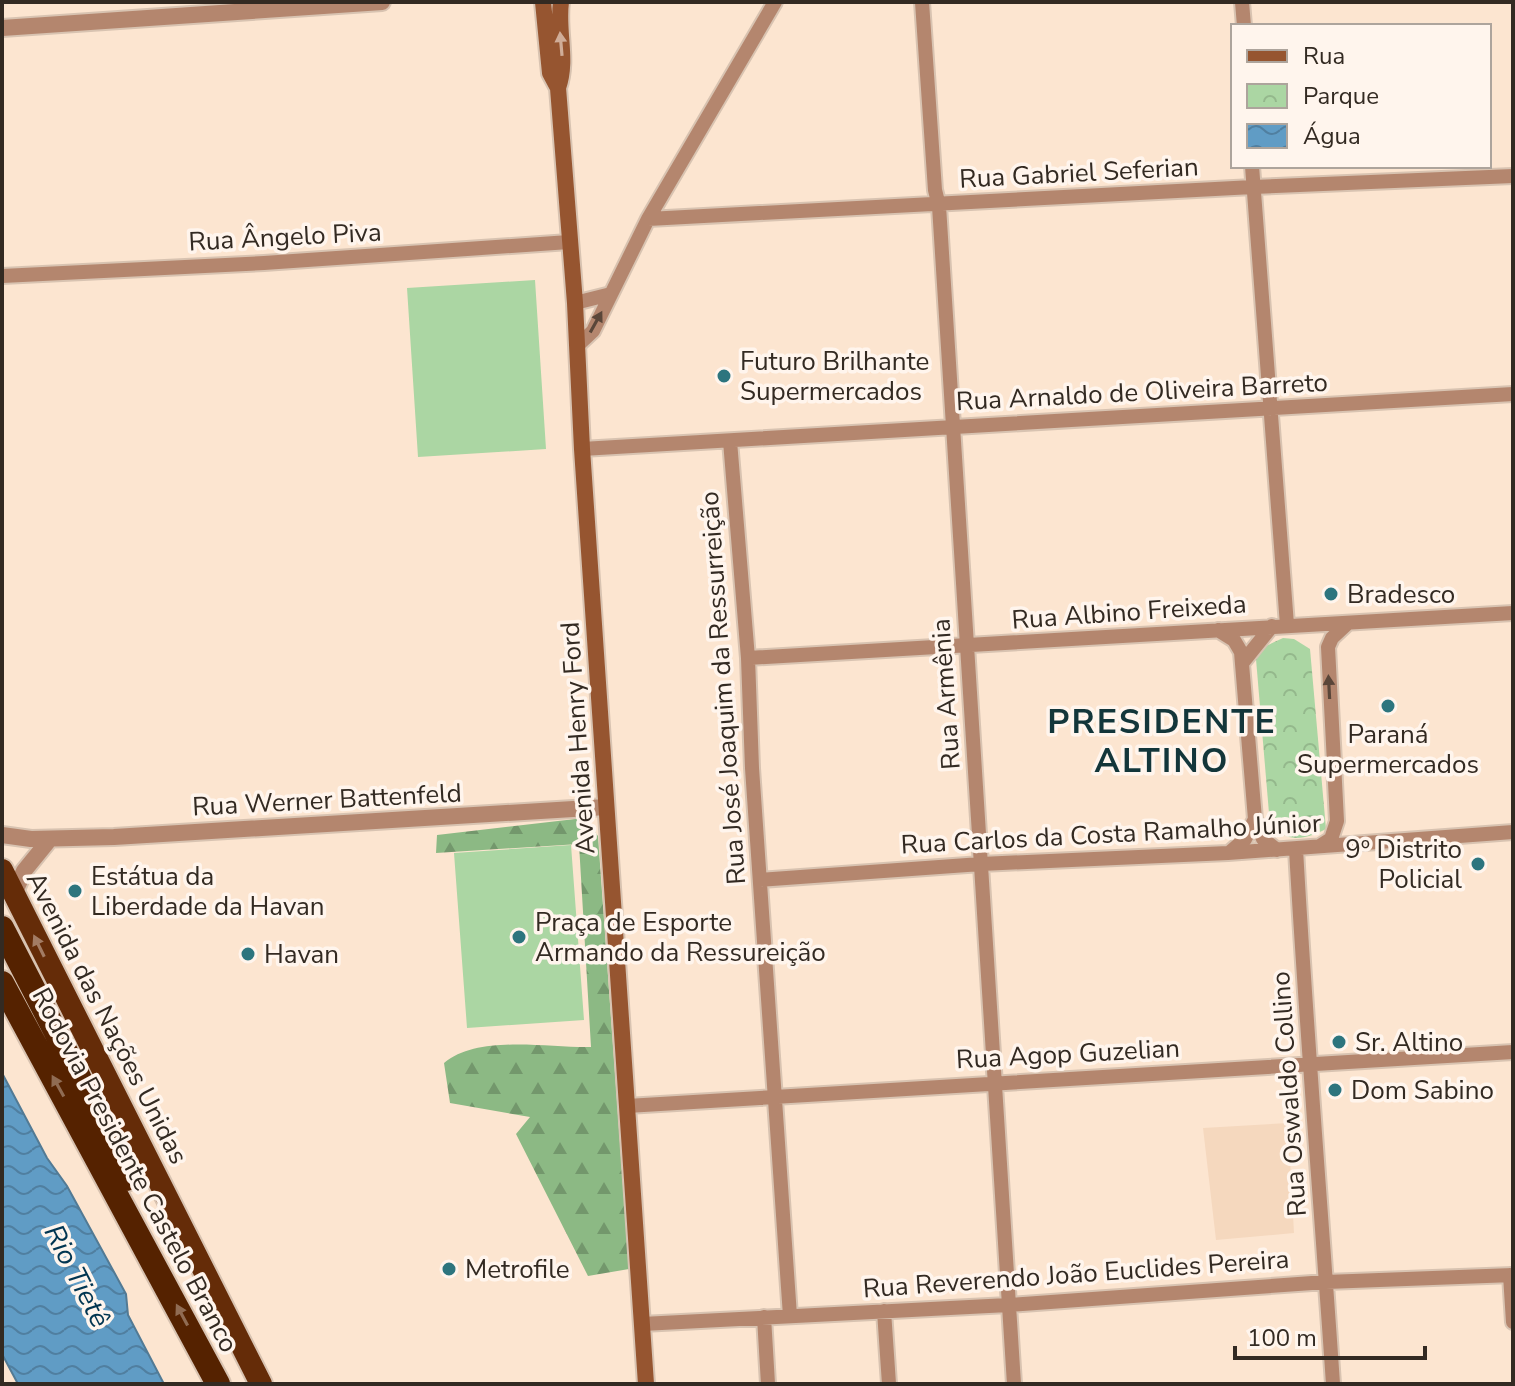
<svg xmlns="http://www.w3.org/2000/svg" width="1515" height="1386" viewBox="0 0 1515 1386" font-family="'Nunito Sans',sans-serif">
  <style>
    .built { fill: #f5d8be }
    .grass { fill: #abd6a3 }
    .forest { fill: url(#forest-firs) }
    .park { fill: url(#park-crowns) }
    .water { fill: url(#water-waves); stroke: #527a94; stroke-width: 2 }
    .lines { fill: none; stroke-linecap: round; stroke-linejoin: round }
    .minor-casing { stroke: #d8c3b1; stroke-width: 18 }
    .tertiary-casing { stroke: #d8c3b1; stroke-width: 20 }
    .secondary-casing { stroke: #d8c3b1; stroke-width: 20 }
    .trunk-casing { stroke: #d8c3b1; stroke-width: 26 }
    .motorway-casing { stroke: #d8c3b1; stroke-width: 28 }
    .minor { stroke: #b4866e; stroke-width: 14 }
    .tertiary { stroke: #b4866e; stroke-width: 16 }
    .secondary { stroke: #965530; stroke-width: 16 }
    .trunk { stroke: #652c08; stroke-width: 22 }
    .motorway { stroke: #520; stroke-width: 24 }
    .oneway { fill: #d0ad98 }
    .oneway2 { fill: #5a4639 }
    .oneway3 { fill: #a37c64 }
    .oneway4 { fill: #906c53 }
    .poi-dot { fill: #2d757e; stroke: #fff5ed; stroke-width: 3 }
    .labels { text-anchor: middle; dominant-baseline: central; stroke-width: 7; stroke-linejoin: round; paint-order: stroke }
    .street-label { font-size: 26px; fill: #332a22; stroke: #fff5ed }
    .poi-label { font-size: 26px; fill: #332a22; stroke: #fff5ed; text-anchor: start }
    .water-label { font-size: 28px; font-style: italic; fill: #013551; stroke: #fff5ed }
    .district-label { font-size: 34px; font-weight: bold; letter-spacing: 2px; fill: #13363a; stroke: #fff5ed }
  </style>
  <defs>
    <pattern id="forest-firs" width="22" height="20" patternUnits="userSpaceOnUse" patternTransform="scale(2)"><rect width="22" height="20" fill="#8cb984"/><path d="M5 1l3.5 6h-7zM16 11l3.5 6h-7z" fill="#73976c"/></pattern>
    <pattern id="park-crowns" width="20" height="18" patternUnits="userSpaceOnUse" patternTransform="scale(2)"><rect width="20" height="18" fill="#abd6a3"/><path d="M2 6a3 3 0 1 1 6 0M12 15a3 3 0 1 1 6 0" fill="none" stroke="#94b88c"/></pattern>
    <pattern id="water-waves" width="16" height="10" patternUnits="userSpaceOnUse" patternTransform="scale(2)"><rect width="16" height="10" fill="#609cc5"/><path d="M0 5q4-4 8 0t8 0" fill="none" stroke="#507fa0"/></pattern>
  </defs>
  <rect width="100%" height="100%" fill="#fce5d0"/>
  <path class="built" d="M1288,1123L1294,1233L1216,1240L1203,1128Z"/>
  <path class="grass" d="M535,280L546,449L418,457L407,288Z
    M571,845L584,1020L467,1028L454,853Z"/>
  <path class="forest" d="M584,818L598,836L629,1269L588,1276L516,1134L530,1117L450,1103L444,1063C479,1034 548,1048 591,1047L579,844L436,853L437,835Z"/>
  <path class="park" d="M1283,638L1294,639L1310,649L1326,829C1304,840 1288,843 1270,825L1256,659L1266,646Z"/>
  <path class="water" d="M2,1073L47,1158L67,1186L126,1294L128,1315L164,1384H18L2,1354Z"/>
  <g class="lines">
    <g class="minor-casing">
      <path id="minor" d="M922,2L935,190L939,206L1014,1384
        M1242,2L1244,26
        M1252,166L1287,625
        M648,219L1253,187L1513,176
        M2,276L264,263L569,242
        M575,303L611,294
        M577,346L593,331L648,219L775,2
        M730,441L748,658L752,768L790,1316
        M582,449L1513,394
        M1218,630L1234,640L1241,652L1255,819L1263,839L1277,850
        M748,658L1513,613
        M1243,662L1272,626
        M1320,846L1331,839L1337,821L1328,647L1332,638L1347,624
        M1296,849C1306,1028 1321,1206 1333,1384
        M1229,853L1245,839L1255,819
        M760,880L981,864L1228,853L1513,832
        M627,1106L1513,1052
        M1510,1275L1513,1322
        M884,1311L889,1384
        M764,1317L768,1384
        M642,1324L1008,1305L1326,1282L1513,1275"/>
    </g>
    <g class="tertiary-casing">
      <path id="tertiary" d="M2,28L382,2
        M2,835L31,839L114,837L606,807
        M14,894L24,871L50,839"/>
    </g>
    <g class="secondary-casing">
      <path id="secondary" d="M543,2L550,73L558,88C568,60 557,31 561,2
        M558,88L575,303L582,449L646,1384"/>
    </g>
    <g class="trunk-casing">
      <path id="trunk" d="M2,870L261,1384"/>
    </g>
    <g class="motorway-casing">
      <path id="motorway" d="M2,928L79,1077L126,1179
        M2,983L218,1384"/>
    </g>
    <use href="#minor" class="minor"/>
    <use href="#tertiary" class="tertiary"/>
    <use href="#secondary" class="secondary"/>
    <use href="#trunk" class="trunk"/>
    <use href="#motorway" class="motorway"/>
  </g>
  <defs><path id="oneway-solid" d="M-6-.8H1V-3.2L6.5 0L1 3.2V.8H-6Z" transform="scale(2)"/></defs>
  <use class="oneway" href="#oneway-solid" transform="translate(561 44) rotate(-95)"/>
  <g class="oneway2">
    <use href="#oneway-solid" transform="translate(596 322) rotate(-61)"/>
    <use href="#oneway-solid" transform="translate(1329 687) rotate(-93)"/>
  </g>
  <use class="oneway3" href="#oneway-solid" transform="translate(39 946) rotate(-116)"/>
  <g class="oneway4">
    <use href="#oneway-solid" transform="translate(58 1086) rotate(-119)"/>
    <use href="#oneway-solid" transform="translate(182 1315) rotate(-118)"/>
  </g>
  <g class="poi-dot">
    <circle cx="724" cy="376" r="8"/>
    <circle cx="1331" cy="594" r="8"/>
    <circle cx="1388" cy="706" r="8"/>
    <circle cx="1478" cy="864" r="8"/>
    <circle cx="75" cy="891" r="8"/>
    <circle cx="519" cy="937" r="8"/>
    <circle cx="248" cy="954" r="8"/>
    <circle cx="1339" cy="1042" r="8"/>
    <circle cx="1335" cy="1090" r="8"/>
    <circle cx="449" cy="1269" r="8"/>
  </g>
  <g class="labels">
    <g class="street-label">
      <text transform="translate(1079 173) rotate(-3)">Rua Gabriel Seferian</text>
      <text transform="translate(285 237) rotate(-3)">Rua Ângelo Piva</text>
      <text transform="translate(1142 392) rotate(-3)">Rua Arnaldo de Oliveira Barreto</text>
      <text transform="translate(1129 612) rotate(-4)">Rua Albino Freixeda</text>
      <text transform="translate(723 688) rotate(-94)">Rua José Joaquim da Ressurreição</text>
      <text transform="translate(946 694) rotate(-94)">Rua Armênia</text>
      <text transform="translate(578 738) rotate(-94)">Avenida Henry Ford</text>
      <text transform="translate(327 800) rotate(-3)">Rua Werner Battenfeld</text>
      <text transform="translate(1111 834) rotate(-3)">Rua Carlos da Costa Ramalho Júnior</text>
      <text transform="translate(107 1018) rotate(63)">Avenida das Nações Unidas</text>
      <text transform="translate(1068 1054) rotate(-3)">Rua Agop Guzelian</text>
      <text transform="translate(1289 1094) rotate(-94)">Rua Oswaldo Collino</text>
      <text transform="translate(135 1170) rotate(62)">Rodovia Presidente Castelo Branco</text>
      <text transform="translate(1076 1274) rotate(-4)">Rua Reverendo João Euclides Pereira</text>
    </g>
    <g class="poi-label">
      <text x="740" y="361">Futuro Brilhante<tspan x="740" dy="30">Supermercados</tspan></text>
      <text x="1347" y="594">Bradesco</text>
      <text x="1388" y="734" text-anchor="middle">Paraná<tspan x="1388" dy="30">Supermercados</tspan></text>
      <text x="1462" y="849" text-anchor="end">9º Distrito<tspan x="1462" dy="30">Policial</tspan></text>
      <text x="91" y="876">Estátua da<tspan x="91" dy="30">Liberdade da Havan</tspan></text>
      <text x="535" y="922">Praça de Esporte<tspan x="535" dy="30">Armando da Ressureição</tspan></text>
      <text x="264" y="954">Havan</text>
      <text x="1355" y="1042">Sr. Altino</text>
      <text x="1351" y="1090">Dom Sabino</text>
      <text x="465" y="1269">Metrofile</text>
    </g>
    <g class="water-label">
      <text transform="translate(77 1276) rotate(63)">Rio Tietê</text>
    </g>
    <g class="district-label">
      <text x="1162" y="722">PRESIDENTE<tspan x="1162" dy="39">ALTINO</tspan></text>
    </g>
  </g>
  <rect width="1515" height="1386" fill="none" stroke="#332a22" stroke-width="8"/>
  <rect x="1231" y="24" width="260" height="144" fill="#fff5ed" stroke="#ada49c" stroke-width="2"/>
  <rect x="1247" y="50" width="40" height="12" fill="#965530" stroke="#ada49c" stroke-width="2"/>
  <text x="1303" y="64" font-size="24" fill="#332a22">Rua</text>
  <rect x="1247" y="84" width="40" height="24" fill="url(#park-crowns)" stroke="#ada49c" stroke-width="2"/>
  <text x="1303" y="104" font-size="24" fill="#332a22">Parque</text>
  <rect x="1247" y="124" width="40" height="24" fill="url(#water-waves)" stroke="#ada49c" stroke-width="2"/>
  <text x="1303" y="144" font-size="24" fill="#332a22">Água</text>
  <path d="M1235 1346v12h190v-12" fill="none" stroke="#332a22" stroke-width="4"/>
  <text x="1247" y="1346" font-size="24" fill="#332a22" stroke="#fff5ed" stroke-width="6" paint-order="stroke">100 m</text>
</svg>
